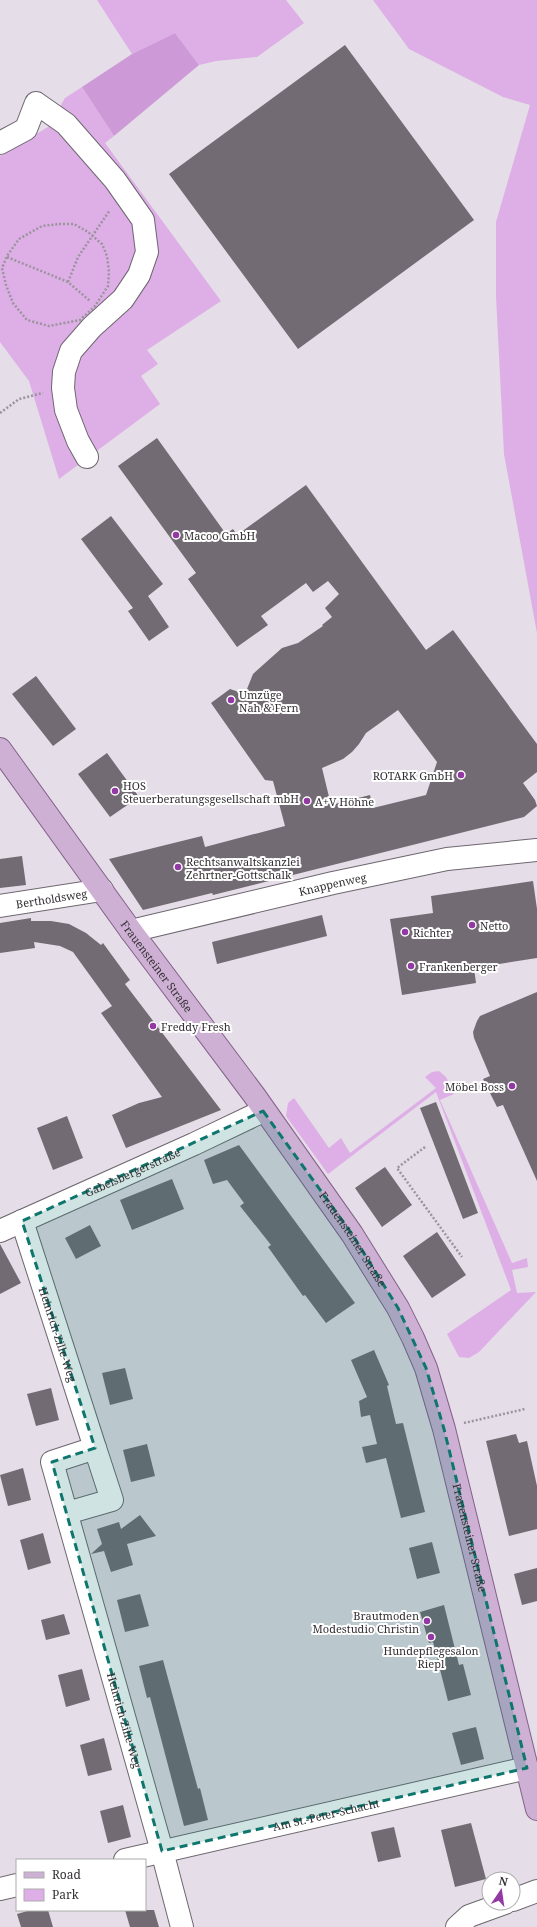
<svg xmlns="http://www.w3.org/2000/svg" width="537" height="1927" viewBox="0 0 537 1927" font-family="'Noto Serif',serif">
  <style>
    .green { fill: #deaee7 }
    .forest { fill: #cd99d7 }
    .building { fill: #736b74; fill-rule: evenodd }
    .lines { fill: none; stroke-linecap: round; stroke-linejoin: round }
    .minor-casing { stroke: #6e6770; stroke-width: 24 }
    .major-casing { stroke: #83618a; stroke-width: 24 }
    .path { stroke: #9a949b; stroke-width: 2.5; stroke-dasharray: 2 2; stroke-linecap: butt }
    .minor { stroke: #fff; stroke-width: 22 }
    .major { stroke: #ceb0d4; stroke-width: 22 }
    .marked { fill: #0f766e; fill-opacity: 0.2; stroke: #0f766e; stroke-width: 3; stroke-dasharray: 8 5; stroke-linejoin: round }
    .poi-dot { fill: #9339a4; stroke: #fff; stroke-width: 1.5 }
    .labels { text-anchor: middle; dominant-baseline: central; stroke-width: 4; stroke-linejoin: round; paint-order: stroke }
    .poi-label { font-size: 11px; fill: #343034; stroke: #fff; text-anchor: start }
    .street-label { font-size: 11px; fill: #343034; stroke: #fff }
  </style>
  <rect width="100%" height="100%" fill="#e5dde7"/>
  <path class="green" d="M97,0H286L304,23L257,57L216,61L199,65L175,33L132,54Z
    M373,0H537V633L504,454L496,296V222L530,105L503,97L409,49Z
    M82,87L114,136L105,143L221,301L147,350L158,364L141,376L160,404L59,479L29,381L0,342V156L48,127L65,98Z
    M439,1071L446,1077L454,1094L440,1100L512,1263L527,1258L528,1267L512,1270L517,1293L536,1292L479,1352L469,1358L459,1357L447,1334L511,1290L436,1092L328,1174L286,1116L288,1103L294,1098L329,1148L341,1138L350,1153L436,1088L425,1077L432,1072Z"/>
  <path class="forest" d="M175,33L199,65L114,136L82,87L132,54Z"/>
  <path class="building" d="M345,45L474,220L298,349L169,174Z
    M157,438L226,534L233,529L237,535L306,485L426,650L453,630L537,744V772L523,783L535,800L537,806L524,817L213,895L212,893L143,910L109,859L202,836L205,847L285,826L273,781L265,780L211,703L230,689L245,694L253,674L282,648L298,643L323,626L322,625L332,617L325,608L339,594L328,581L313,592L306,583L261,616L268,625L237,647L188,579L196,573L118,466ZM398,710L437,762L426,795L373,808L370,795L331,805L322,768L343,759L352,752L359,744L366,733Z
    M111,516L163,584L148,596L169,627L149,641L128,611L133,608L81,539Z
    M36,676L76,729L53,746L12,694Z
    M107,753L139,797L110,817L78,774Z
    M22,856L26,885L0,888V859Z
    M533,881L537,909V958L474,968L476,983L402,995L390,919L433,913L431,896Z
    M322,915L327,936L217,964L212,942Z
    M31,918V921H51L69,924L86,933L101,945L103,943L130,980L125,984L221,1110L126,1148L112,1115L139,1103L162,1097L101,1013L112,1006L73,952L60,946L34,942L35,948L0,953V923Z
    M537,992V1181L503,1105L497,1107L483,1079L490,1076L474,1038L473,1032L477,1021L480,1016Z
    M436,1102L478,1213L463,1219L420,1108Z
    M67,1116L83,1158L53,1170L37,1128Z
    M239,1145L355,1303L326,1323L305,1295L303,1296L268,1247L271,1245L240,1206L244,1203L227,1180L213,1184L204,1160Z
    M385,1167L412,1205L382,1227L355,1188Z
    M172,1179L184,1209L132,1230L120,1200Z
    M90,1225L101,1246L76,1259L65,1238Z
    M437,1232L466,1275L432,1298L403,1256Z
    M0,1244L21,1283L0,1294Z
    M374,1350L389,1385L387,1386L396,1424L403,1423L425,1512L401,1518L386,1458L366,1463L362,1447L377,1444L370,1415L361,1417L359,1401L367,1397L351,1360Z
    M125,1368L133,1399L110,1405L102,1373Z
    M51,1388L59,1420L36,1426L27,1394Z
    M516,1434L519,1443L527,1441L537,1486V1529L509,1536L486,1441Z
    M147,1444L155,1476L131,1482L123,1450Z
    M23,1468L31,1500L8,1506L0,1475Z
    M140,1515L156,1536L127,1544L133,1565L111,1572L104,1551L91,1554L102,1544L97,1529L119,1522L121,1529Z
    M43,1533L51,1563L28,1570L20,1540Z
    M432,1542L440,1573L417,1579L409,1548Z
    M537,1568V1601L522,1605L514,1574Z
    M140,1594L149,1626L125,1632L117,1600Z
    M444,1605L459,1665L463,1664L471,1695L448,1701L433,1642L429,1643L420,1612Z
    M64,1614L70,1634L46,1640L41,1620Z
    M163,1660L198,1789L200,1788L208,1820L184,1826L150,1697L147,1698L139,1666Z
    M82,1669L90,1700L66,1707L58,1675Z
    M476,1727L484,1759L461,1765L452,1733Z
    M104,1738L112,1770L88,1776L80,1745Z
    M123,1805L131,1837L108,1843L100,1811Z
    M471,1823L486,1879L455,1887L441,1830Z
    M394,1827L401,1857L378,1862L371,1832Z
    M31,1910H48L53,1927H21L17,1914Z
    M125,1910H154L159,1927H130Z"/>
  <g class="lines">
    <g class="minor-casing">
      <g id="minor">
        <path d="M0,143L26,129L36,103L66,124L115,180L143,220L147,252L139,275L123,299L92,327L71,351L64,372L63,388L66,410L78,441L87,457"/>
        <path id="s1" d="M0,906L102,890"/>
        <path id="s2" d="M131,931L333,883L447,859L537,850"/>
        <path id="s3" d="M22,1221L95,1448L52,1462L162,1851L182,1927"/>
        <path id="s4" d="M0,1231L194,1144L263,1111"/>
        <path d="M67,1513L112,1500L95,1448"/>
        <path id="s5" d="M125,1860L527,1768"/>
        <path d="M0,1889L17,1885"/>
        <path d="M513,1900L537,1891"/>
        <path d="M457,1927L469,1916L505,1903"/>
      </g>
    </g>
    <g class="major-casing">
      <g id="major">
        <path id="s6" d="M0,749L131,931L254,1095L352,1234L398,1308L413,1338L426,1368L444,1429L537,1809"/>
      </g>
    </g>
    <path class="path" d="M59,224H74L88,232L102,244L107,256L109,272L108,286L95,306L80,320L49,326L27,320L13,303L6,285L2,268L7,256L19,239L42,226Z
      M7,257L68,282L90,301
      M68,282L78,257L110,210
      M0,413L19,399L43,393
      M425,1147L397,1168L462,1257
      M464,1423L525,1409"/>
    <use href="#minor" class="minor"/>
    <use href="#major" class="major"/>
  </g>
  <path class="marked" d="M263,1111L352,1234L398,1308L426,1368L444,1429L527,1768L162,1851L52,1462L95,1448L22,1221Z"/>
  <g class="poi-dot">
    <circle cx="176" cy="535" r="4"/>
    <circle cx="231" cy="700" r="4"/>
    <circle cx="461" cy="775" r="4"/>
    <circle cx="115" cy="791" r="4"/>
    <circle cx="307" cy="801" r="4"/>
    <circle cx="178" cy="867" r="4"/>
    <circle cx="472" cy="925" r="4"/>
    <circle cx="405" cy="932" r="4"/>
    <circle cx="411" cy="966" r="4"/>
    <circle cx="153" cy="1026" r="4"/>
    <circle cx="512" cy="1086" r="4"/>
    <circle cx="427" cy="1621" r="4"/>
    <circle cx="431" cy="1637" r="4"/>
  </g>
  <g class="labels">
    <g class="poi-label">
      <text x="184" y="535">Macoo GmbH</text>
      <text x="239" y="694">Umzüge<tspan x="239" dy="13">Nah &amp; Fern</tspan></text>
      <text x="453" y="775" text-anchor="end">ROTARK GmbH</text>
      <text x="123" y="785">HOS<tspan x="123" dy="13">Steuerberatungsgesellschaft mbH</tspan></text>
      <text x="315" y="801">A+V Höhne</text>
      <text x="186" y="861">Rechtsanwaltskanzlei<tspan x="186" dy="13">Zehrtner-Gottschalk</tspan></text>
      <text x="480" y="925">Netto</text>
      <text x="413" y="932">Richter</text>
      <text x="419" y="966">Frankenberger</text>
      <text x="161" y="1026">Freddy Fresh</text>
      <text x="504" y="1086" text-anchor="end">Möbel Boss</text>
      <text x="419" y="1615" text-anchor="end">Brautmoden<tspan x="419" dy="13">Modestudio Christin</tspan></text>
      <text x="431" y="1650" text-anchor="middle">Hundepflegesalon<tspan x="431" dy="13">Riepl</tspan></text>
    </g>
    <g class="street-label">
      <text stroke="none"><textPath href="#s2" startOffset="207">Knappenweg</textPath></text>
      <text stroke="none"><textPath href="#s1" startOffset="52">Bertholdsweg</textPath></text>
      <text stroke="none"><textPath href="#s6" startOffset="268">Frauensteiner Straße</textPath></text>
      <text stroke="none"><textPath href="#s4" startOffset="145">Gabelsbergerstraße</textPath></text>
      <text stroke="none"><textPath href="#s6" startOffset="604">Frauensteiner Straße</textPath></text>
      <text stroke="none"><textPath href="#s3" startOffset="119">Heinrich-Zille-Weg</textPath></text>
      <text stroke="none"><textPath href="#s6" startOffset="928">Frauensteiner Straße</textPath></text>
      <text stroke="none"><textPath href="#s3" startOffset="552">Heinrich-Zille-Weg</textPath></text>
      <text stroke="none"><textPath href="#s5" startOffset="206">Am St.-Peter-Schacht</textPath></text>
    </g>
  </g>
  <rect x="16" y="1859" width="130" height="52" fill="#ffffff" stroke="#aeacae"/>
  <rect x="24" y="1872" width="20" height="6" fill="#ceb0d4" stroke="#aeacae"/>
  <text x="52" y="1879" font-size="12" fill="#343034">Road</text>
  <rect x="24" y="1889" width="20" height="12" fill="#deaee7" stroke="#aeacae"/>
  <text x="52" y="1899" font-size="12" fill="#343034">Park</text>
  <g transform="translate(501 1891) rotate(13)"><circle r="19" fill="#ffffff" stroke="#aeacae"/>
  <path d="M0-3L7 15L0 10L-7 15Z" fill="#9339a4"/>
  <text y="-6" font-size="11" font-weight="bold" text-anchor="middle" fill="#343034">N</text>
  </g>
</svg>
